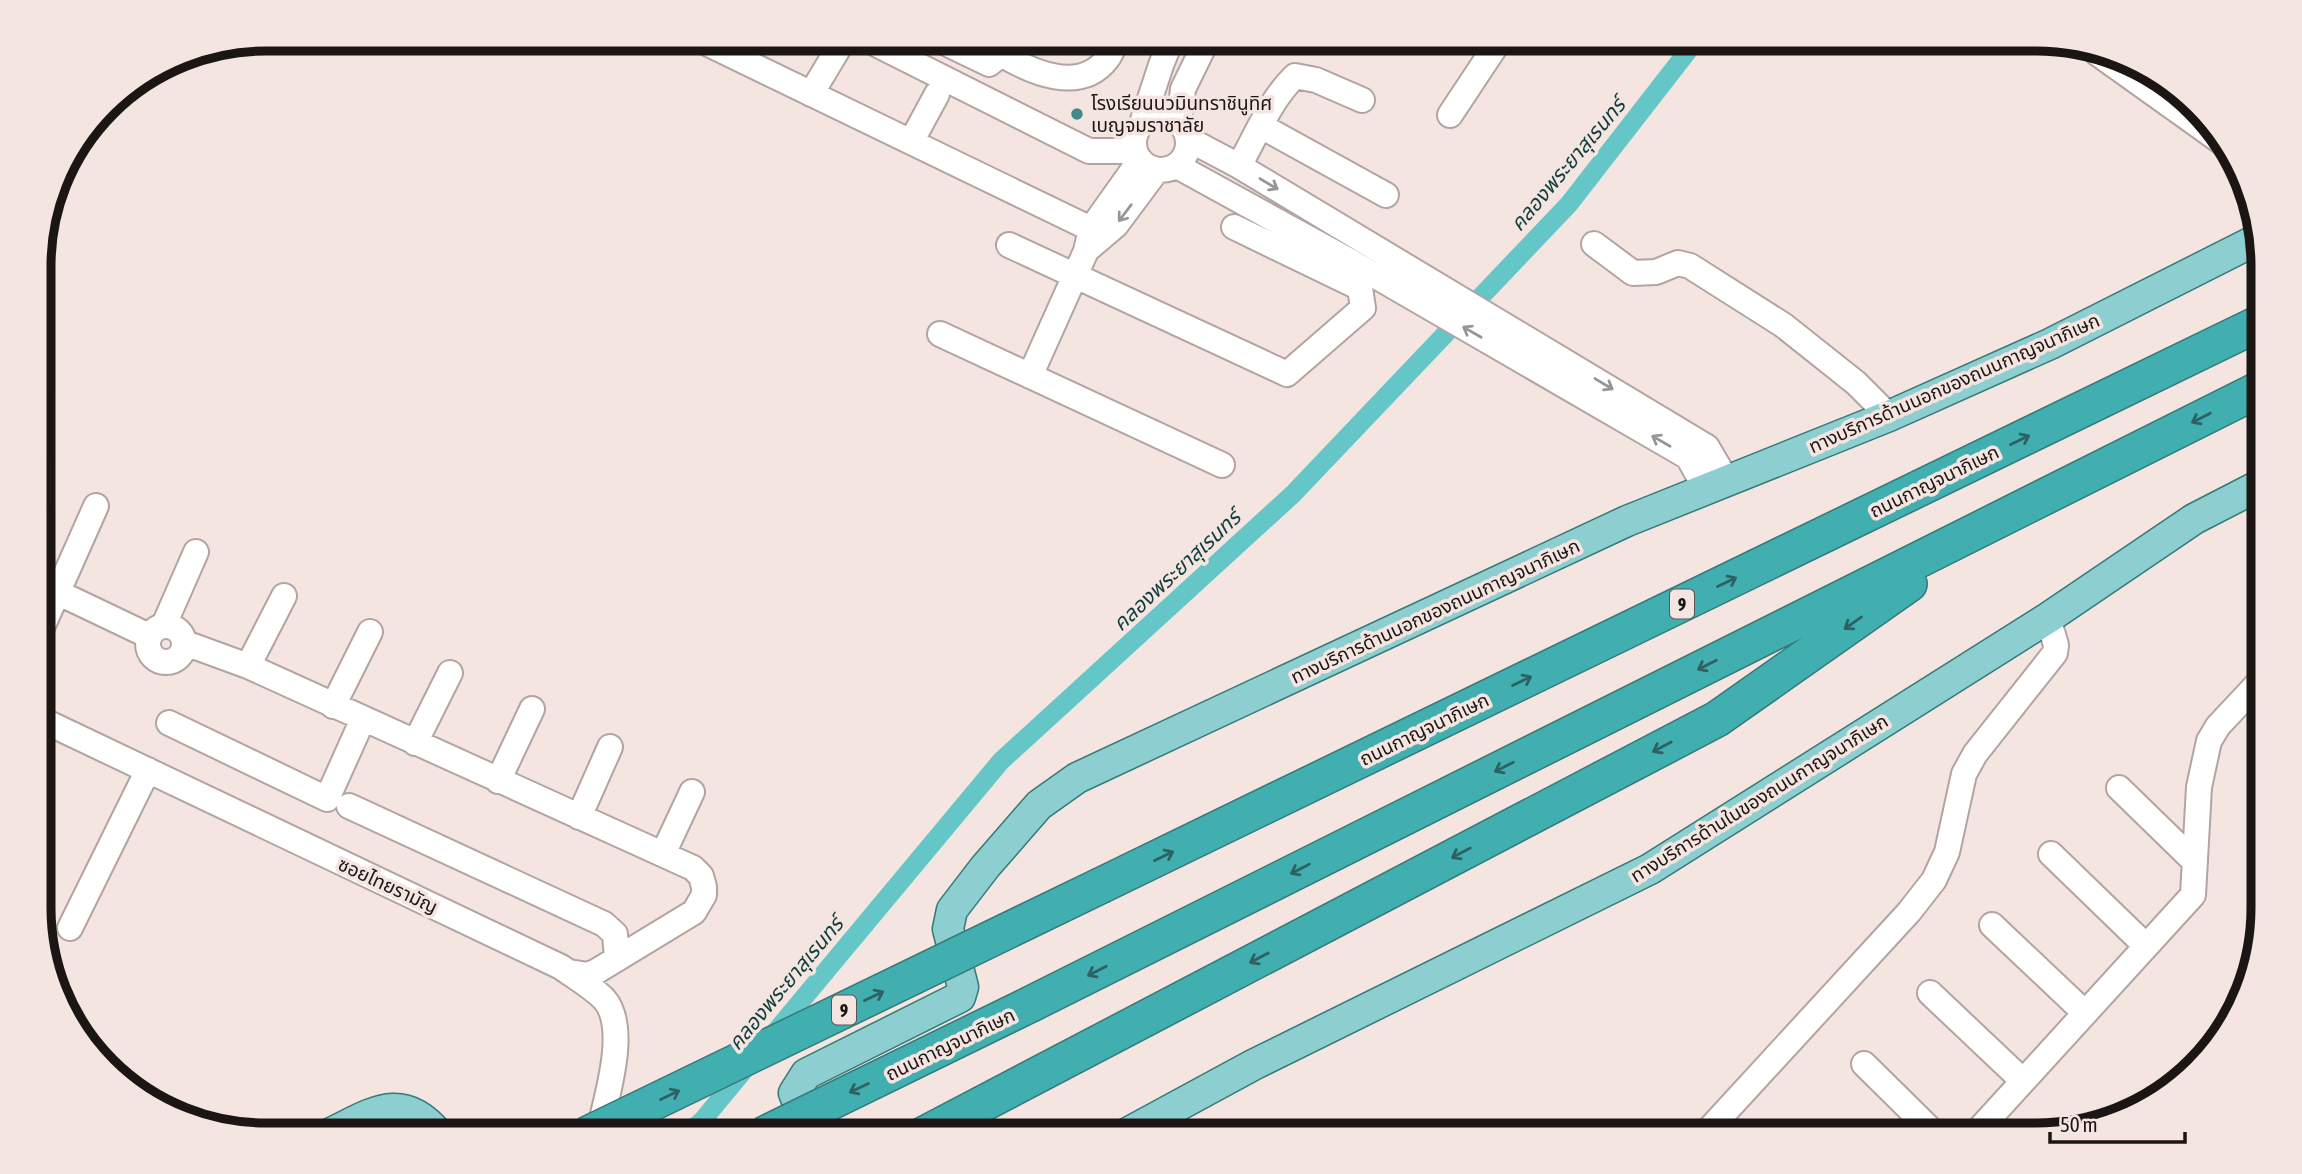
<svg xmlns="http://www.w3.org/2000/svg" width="2302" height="1174" viewBox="0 0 2302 1174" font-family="'Asap Condensed','Noto Sans Thai',sans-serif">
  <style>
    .green { fill: #f0af9a }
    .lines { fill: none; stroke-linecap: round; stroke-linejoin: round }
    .canal { stroke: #65c6c8; stroke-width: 19 }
    .minor-casing { stroke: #b2a5a1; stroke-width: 28 }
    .major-casing { stroke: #347979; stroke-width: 33 }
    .highway-casing { stroke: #347979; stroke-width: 38 }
    .minor { stroke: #fff; stroke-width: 24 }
    .major { stroke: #8dced0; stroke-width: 30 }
    .highway { stroke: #41aeb0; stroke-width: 35 }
    .highway-bridge-casing { stroke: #347979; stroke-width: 38; stroke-linecap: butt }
    .highway-bridge { stroke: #41aeb0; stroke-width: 35 }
    .oneway { stroke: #989695 }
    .oneway2 { stroke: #2e6262 }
    .poi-dot { fill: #41898a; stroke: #f4e5e1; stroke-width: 2.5 }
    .labels { text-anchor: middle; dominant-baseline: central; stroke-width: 7; stroke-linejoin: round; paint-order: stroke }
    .shield { fill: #f4e5e1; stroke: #5c5452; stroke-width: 2 }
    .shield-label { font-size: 18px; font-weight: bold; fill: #1b1614 }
    .poi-label { font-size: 19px; fill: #1b1614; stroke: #f4e5e1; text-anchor: start }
    .street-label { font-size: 19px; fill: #1b1614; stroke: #f4e5e1 }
    .water-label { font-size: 21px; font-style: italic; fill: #0f3d3e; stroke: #f4e5e1 }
    .rim { fill: none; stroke: #1b1614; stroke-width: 9 }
  </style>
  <rect width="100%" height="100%" fill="#f4e5e1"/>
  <path class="green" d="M391,1122L407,1123L420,1135H356Z"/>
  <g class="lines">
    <path class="canal" d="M771,1037L1001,761L1293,494L1569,204L1698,38
      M686,1135L702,1121L750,1063"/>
    <g class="minor-casing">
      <path id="minor" d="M696,38L1091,229
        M864,38L1089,151H1135
        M935,38L989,64L1001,54L1008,40
        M2097,53L2223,143
        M1001,54C1031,72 1080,94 1107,59C1112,53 1114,45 1117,38
        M811,94L841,44
        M1450,115L1501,38
        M1134 143a27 27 0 1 1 54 0a27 27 0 1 1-54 0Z
        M1179,122L1183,89L1208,38
        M1142,123L1161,65L1172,38
        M1261,126L1386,195
        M1188,139L1239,166L1707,447L1727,481
        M911,142L937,94
        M1177,166L1348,260L1688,457L1706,489
        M1239,166C1256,136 1270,100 1295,76L1316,80L1362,100
        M1594,244L1633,273L1656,272L1678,263L1690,266L1783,325L1856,383L1889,416
        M1009,245L1287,374L1363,308L1360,288L1234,227
        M1089,248L1116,225L1157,170
        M940,334L1222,465
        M1030,376L1086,251L1091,229L1140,160
        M40,584L149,636
        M164,625L196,552
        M148 644a18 18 0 1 1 36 0a18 18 0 1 1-36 0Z
        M40,632L96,506
        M185,643L248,666L693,868L701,876L704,887V895L694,912L597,971L588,975L569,972
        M248,666L284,596
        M333,706L370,632
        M40,719L561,967C575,977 592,987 604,999C630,1028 605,1102 598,1135
        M169,723L327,799L363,719
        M415,743L450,673
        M498,781L532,709
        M2119,788L2195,862
        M349,806L604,924L615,934L617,959
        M579,817L610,747
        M663,854L692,792
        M2051,854L2146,946
        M1992,925L2085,1013
        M70,928L148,770
        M1930,993L2023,1081
        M1864,1064L1936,1135
        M1704,1135L1909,912L1934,880L1947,852L1964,774L1975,754L2055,653L2056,645L2048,618
        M1974,1135L2193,895L2199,787L2209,741L2218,726L2263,678"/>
    </g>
    <g class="major-casing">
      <path id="major" d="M327,1135C370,1115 401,1088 439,1135
        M810,1135L794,1093L806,1074L960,997L963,987L948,929L952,910L985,867L1039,805L1077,778L1627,521L1889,416L2050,344L2262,237
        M1124,1135L1253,1065L1650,869L2048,618L2194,519L2262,484"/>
    </g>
    <g class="highway-casing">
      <path id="highway" d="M1102,885L2262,322
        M1031,1004L2262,388
        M923,1135L1717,719L1909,584"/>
    </g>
    <use href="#minor" class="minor"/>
    <use href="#major" class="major"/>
    <use href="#highway" class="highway"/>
    <g class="highway-bridge-casing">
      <path id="highway-bridge" d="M586,1135L1102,885
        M763,1135L1031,1004"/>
    </g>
    <use href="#highway-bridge" class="highway-bridge"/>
  </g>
  <defs><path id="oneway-shaft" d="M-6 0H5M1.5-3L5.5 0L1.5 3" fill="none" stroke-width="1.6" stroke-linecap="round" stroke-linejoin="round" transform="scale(1.75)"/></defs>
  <g class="oneway">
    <use href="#oneway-shaft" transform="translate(1269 184) rotate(31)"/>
    <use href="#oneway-shaft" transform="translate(1125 213) rotate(127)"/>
    <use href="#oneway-shaft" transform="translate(1472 332) rotate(-150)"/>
    <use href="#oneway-shaft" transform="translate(1604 384) rotate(31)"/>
    <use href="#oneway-shaft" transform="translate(1661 441) rotate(-150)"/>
  </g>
  <g class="oneway2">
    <use href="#oneway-shaft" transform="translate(2201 418) rotate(153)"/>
    <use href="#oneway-shaft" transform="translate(2020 440) rotate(-26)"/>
    <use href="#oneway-shaft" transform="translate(1727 582) rotate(-26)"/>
    <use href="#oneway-shaft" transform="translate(1853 623) rotate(145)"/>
    <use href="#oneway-shaft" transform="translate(1707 665) rotate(153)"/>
    <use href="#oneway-shaft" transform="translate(1522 681) rotate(-26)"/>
    <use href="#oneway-shaft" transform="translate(1662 747) rotate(152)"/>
    <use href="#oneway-shaft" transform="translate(1504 767) rotate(153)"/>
    <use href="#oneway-shaft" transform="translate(1461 853) rotate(152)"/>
    <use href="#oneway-shaft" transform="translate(1164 856) rotate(-26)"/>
    <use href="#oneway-shaft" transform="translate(1300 869) rotate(153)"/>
    <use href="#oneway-shaft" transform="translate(1259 958) rotate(152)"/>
    <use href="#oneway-shaft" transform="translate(1097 971) rotate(153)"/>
    <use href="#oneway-shaft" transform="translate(874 996) rotate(-26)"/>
    <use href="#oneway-shaft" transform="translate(859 1088) rotate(154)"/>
    <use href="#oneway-shaft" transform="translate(670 1095) rotate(-26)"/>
  </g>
  <circle class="poi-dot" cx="1077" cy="114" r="7"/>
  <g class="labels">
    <g class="shield">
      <rect x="1670" y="589.5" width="24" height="29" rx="5"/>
      <rect x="832" y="995.5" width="24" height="29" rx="5"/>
    </g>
    <g class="shield-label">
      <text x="1682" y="604">9</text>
      <text x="844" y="1010">9</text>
    </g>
    <g class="poi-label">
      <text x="1091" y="103">โรงเรียนนวมินทราชินูทิศ<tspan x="1091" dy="22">เบญจมราชาลัย</tspan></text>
    </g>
    <g class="street-label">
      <text transform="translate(1954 383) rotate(-24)">ทางบริการด้านนอกของถนนกาญจนาภิเษก</text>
      <text transform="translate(1934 481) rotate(-26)">ถนนกาญจนาภิเษก</text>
      <text transform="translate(1435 611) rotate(-25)">ทางบริการด้านนอกของถนนกาญจนาภิเษก</text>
      <text transform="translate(1424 729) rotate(-26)">ถนนกาญจนาภิเษก</text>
      <text transform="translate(1759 798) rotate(-32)">ทางบริการด้านในของถนนกาญจนาภิเษก</text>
      <text transform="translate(388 885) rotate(25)">ซอยไทยรามัญ</text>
      <text transform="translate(950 1044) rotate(-26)">ถนนกาญจนาภิเษก</text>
    </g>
    <g class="water-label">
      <text transform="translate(1567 164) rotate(-50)">คลองพระยาสุเรนทร์</text>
      <text transform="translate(1176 570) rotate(-43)">คลองพระยาสุเรนทร์</text>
      <text transform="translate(785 983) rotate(-50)">คลองพระยาสุเรนทร์</text>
    </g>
  </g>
  <path d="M0 0H2302V1174H0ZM266 51H2036A215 215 0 0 1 2251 266V908A215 215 0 0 1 2036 1123H266A215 215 0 0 1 51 908V266A215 215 0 0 1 266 51Z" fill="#f4e5e1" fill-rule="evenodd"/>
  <path class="rim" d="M266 51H2036A215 215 0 0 1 2251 266V908A215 215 0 0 1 2036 1123H266A215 215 0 0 1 51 908V266A215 215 0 0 1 266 51Z"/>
  <path d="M2050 1132v10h135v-10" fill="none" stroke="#1b1614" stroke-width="3.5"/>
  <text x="2060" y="1132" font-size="21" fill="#1b1614" stroke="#f4e5e1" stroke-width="5" paint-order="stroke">50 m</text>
</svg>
